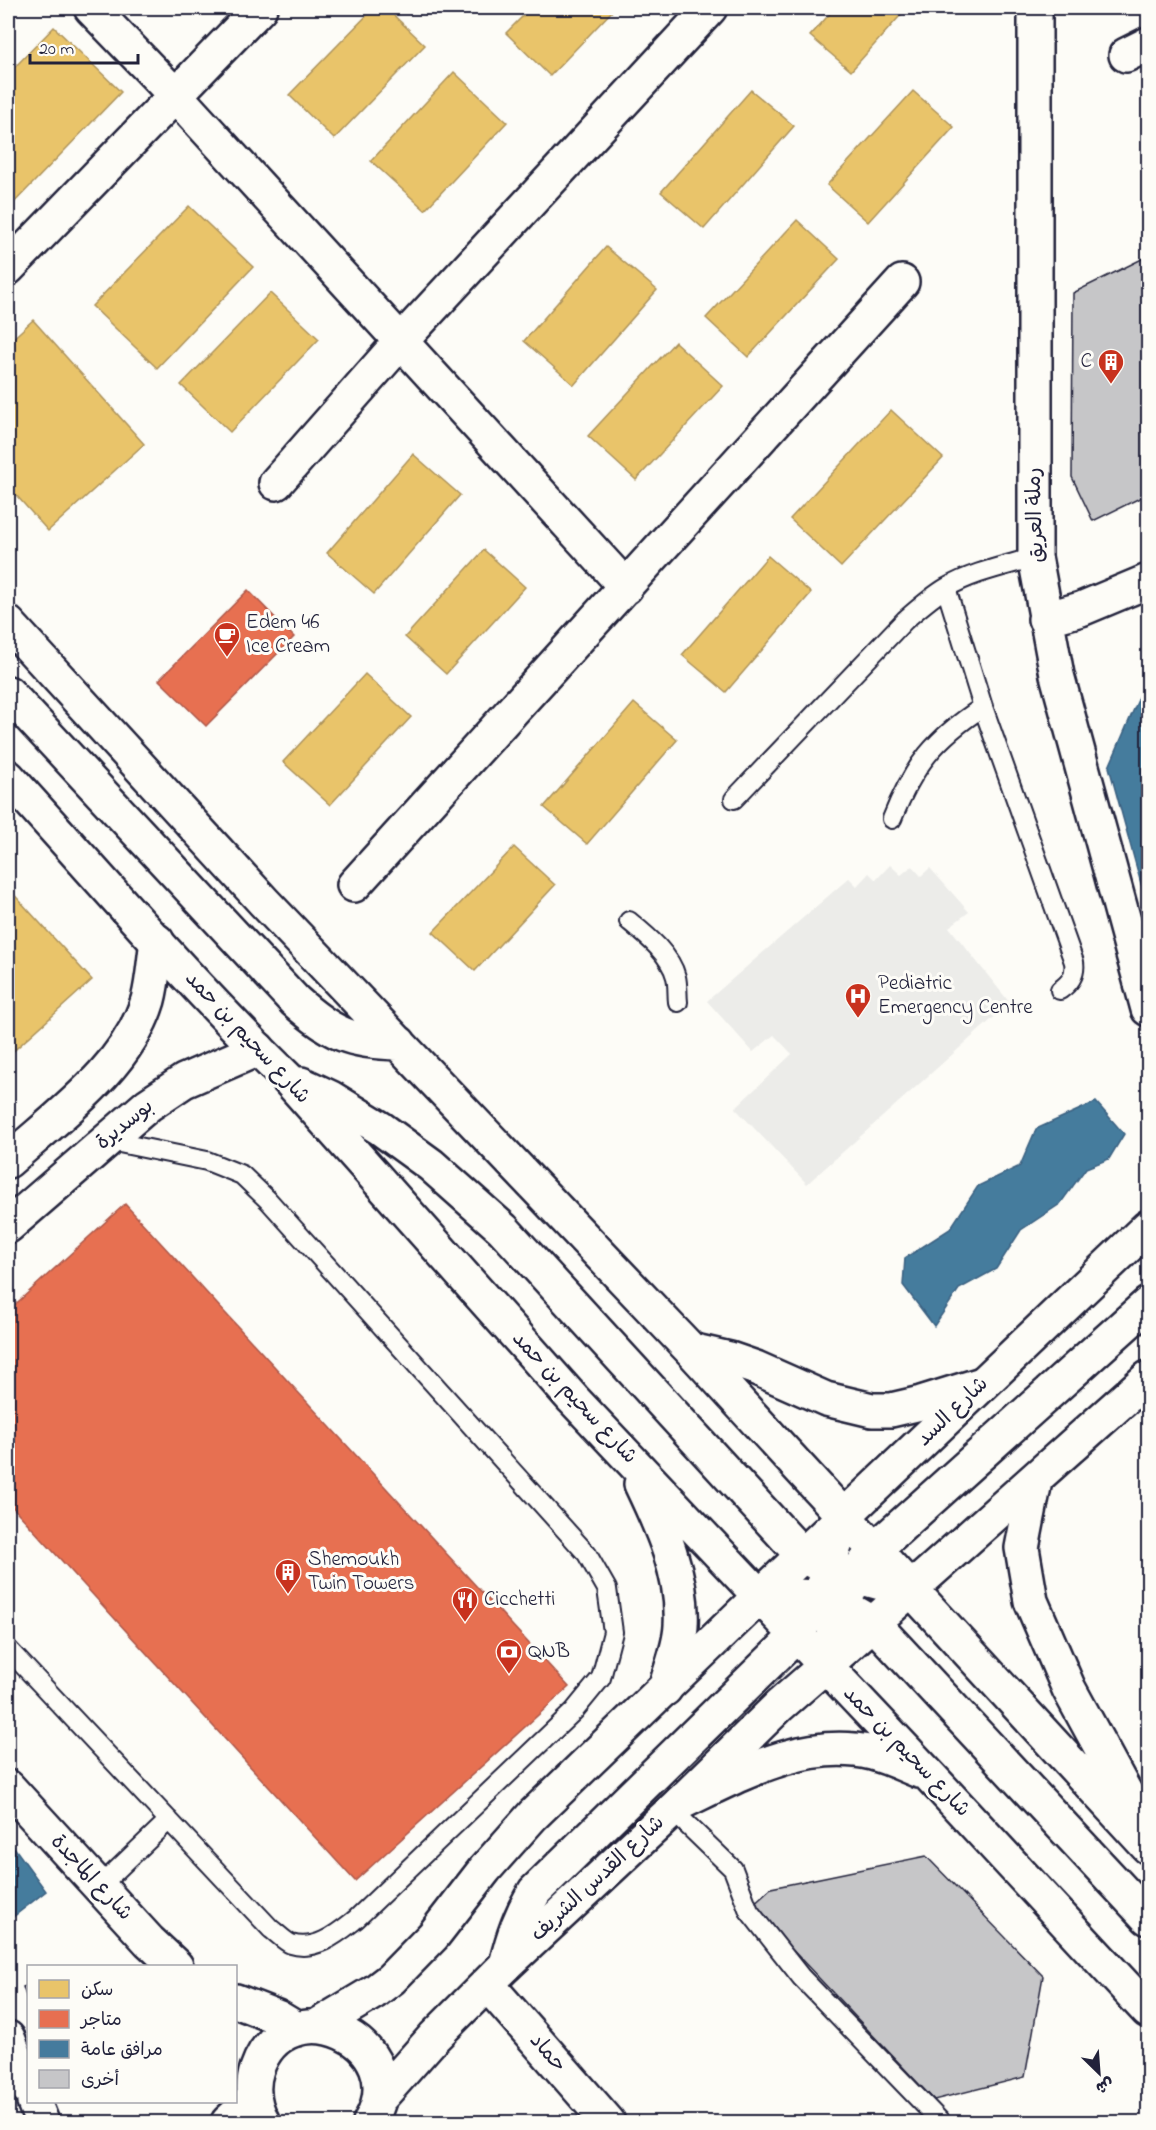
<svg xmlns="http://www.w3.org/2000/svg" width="1156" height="2130" viewBox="0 0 1156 2130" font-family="'Indie Flower','Playpen Sans Arabic',sans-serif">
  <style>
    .built { fill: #ecece9 }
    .homes { fill: #e9c46a; stroke: #ad935c; stroke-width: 1.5 }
    .shops { fill: #e76f51; stroke: #ac584a; stroke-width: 1.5 }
    .public { fill: #457b9d; stroke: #3a6080; stroke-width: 1.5 }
    .building { fill: #c6c6c8; stroke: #22223b; stroke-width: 1.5 }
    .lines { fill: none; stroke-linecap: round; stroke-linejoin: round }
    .service-casing { stroke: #22223b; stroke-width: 22 }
    .minor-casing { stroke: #22223b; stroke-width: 38 }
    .secondary-casing { stroke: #22223b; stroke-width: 38 }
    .trunk-casing { stroke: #22223b; stroke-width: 38 }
    .service { stroke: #fdfcf7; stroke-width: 18 }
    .minor { stroke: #fdfcf7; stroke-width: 33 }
    .secondary { stroke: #fdfcf7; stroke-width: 33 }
    .trunk { stroke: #fdfcf7; stroke-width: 33 }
    .labels { text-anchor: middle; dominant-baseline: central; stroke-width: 6; stroke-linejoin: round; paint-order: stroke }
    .poi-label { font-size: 21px; fill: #22223b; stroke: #fdfcf7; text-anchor: start }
    .street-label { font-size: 21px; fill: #22223b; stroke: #fdfcf7 }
  </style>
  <rect width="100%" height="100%" fill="#fdfcf7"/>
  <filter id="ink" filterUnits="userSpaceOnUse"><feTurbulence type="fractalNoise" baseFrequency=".0167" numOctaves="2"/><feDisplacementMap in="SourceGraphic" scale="12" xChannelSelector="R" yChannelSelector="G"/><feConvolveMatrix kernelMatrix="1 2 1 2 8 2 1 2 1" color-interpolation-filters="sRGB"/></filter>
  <g filter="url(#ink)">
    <path class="built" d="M890,865L901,875L912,866L921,876L930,868L969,912L949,927L1010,1003L807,1184L735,1108L792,1054L774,1035L753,1052L707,1001L849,878L857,886L869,873L876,880Z"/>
    <path class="homes" d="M374,8H386L425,45L334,139L289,95Z
      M531,8H615L550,76L506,33Z
      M835,8H907L851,71L810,36Z
      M54,27L121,92L8,209V74Z
      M454,72L507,122L425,210L371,161Z
      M751,90L794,126L704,229L661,192Z
      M913,91L954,127L868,222L827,185Z
      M189,206L253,267L157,368L92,306Z
      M797,220L839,259L748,357L706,318Z
      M606,247L657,290L574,385L524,341Z
      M270,293L319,339L230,432L181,385Z
      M33,320L144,444L48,531L8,486V343Z
      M675,342L723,386L636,480L588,436Z
      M891,410L943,458L841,567L790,519Z
      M413,454L460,495L374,594L327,553Z
      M484,550L525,587L446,674L405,637Z
      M768,556L811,593L726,692L682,655Z
      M365,674L411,717L330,805L283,762Z
      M634,703L677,740L587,844L544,807Z
      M514,847L555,885L475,971L433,932Z
      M8,888L92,980L8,1056Z"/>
    <path class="shops" d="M248,590L294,637L206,726L159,680Z
      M125,1204L569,1687L355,1881L8,1502V1311Z"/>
    <path class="public" d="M1148,691V909L1109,767L1140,695Z
      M1096,1102L1124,1134L1109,1159L1086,1168L1060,1204L1021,1230L996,1269L959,1289L934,1326L903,1285L905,1258L950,1229L978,1186L1020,1166L1036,1129Z
      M8,1839L46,1891L8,1921Z"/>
    <path class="building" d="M1148,256V494L1093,521L1072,477L1073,293Z
      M926,1856L1043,1976L1025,2077L934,2100L751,1906L771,1888Z
      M28,1985V2002L23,1987Z"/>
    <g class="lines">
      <g class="service-casing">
        <path id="service" d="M946,588L983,707L1074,962C1076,975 1070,983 1060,990
          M734,799L905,620C918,609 931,597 946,588C973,572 1005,566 1035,557
          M892,819C913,766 935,738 983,707
          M629,921C646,935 670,954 676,977C678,985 677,994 678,1002
          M8,1649L271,1929C277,1933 284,1941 291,1944C316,1952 338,1933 356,1919L574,1711L601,1678L613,1632L607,1589L587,1554L268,1200L242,1175L207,1161L105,1140
          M672,1810L733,1869L749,1911L801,1977L941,2122
          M99,1887L169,1820"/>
      </g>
      <g class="minor-casing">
        <path id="minor" d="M91,8L176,96L626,587
          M1035,8V557L1057,675L1148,1009
          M1126,55L1148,44
          M8,268L260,8
          M276,483L401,341L710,8
          M1045,619L1081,609L1148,581
          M354,885L902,282
          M8,1161C58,1116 128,1067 148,1000C153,982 154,960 157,941
          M8,1226L148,1105L184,1081L258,1049
          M8,1787L149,1941L176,1966
          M487,1984L608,2122
          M236,2001L277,2017L297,2029
          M317,2026L374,1992L391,1979L433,1936L485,1869L533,1815L759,1597
          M8,2038L28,2088
          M379,2099L434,2037L506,1965L680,1803L779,1706L825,1666
          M34,2102L42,2122
          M228,2122L254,2098
          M263,2122C254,2106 251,2087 257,2069C286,1984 417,2040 370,2122"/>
      </g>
      <g class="secondary-casing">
        <path id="secondary" d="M759,1597L1148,1227
          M825,1666L1148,1378"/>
      </g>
      <g class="trunk-casing">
        <path id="trunk" d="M8,623L264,902L691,1350L1148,1847
          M8,693L295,1001C332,1034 350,1042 399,1043
          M8,777C100,878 189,983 288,1079L573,1399L930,1776L1148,2011
          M301,1084L331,1098L380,1128L431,1165L503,1229L803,1556L828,1569L911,1591
          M691,1350L730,1359L756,1368L826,1399L872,1410H891L921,1403L982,1384
          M1035,1481L1022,1548L1031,1601L1069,1689L1143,1825
          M641,1484C662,1528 684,1576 681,1626C680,1647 671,1668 665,1689
          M759,1597C809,1593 831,1596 874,1624L1148,1918
          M825,1666L843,1605L855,1577L874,1550L1148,1304
          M680,1803C739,1775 805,1737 872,1753C888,1757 904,1765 919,1771
          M506,1965C513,1936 520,1916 535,1891L796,1636L819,1597L844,1517"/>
      </g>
      <use href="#service" class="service"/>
      <use href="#minor" class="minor"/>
      <use href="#secondary" class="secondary"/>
      <use href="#trunk" class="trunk"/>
    </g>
  </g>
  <defs>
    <g id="building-pin" transform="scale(1.35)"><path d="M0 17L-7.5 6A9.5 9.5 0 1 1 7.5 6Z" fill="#c8321e" stroke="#fdfcf7"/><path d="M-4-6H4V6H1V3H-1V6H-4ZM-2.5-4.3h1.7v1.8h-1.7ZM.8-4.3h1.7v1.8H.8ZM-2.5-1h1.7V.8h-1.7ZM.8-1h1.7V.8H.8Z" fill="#fff"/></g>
    <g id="cafe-pin" transform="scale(1.35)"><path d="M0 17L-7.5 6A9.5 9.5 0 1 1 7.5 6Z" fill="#c8321e" stroke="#fdfcf7"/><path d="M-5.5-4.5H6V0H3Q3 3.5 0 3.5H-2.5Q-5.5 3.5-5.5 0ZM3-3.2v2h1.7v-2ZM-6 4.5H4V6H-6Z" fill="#fff"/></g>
    <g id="hospital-pin" transform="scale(1.35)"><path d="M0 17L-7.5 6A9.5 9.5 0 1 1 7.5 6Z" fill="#c8321e" stroke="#fdfcf7"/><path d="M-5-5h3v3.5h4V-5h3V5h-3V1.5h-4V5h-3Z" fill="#fff"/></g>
    <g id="restaurant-pin" transform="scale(1.35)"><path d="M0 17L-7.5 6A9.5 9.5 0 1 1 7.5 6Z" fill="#c8321e" stroke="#fdfcf7"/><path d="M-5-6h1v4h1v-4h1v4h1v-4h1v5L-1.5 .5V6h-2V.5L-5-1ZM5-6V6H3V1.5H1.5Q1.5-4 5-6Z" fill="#fff"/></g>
    <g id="bank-pin" transform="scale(1.35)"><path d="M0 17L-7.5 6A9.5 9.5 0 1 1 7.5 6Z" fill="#c8321e" stroke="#fdfcf7"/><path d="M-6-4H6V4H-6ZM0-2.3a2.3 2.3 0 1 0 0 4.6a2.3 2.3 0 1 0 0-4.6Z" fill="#fff"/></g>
  </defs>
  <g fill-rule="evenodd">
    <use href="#building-pin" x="1111" y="362"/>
    <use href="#cafe-pin" x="227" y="635"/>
    <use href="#hospital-pin" x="858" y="996"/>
    <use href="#building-pin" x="288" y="1572"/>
    <use href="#restaurant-pin" x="465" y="1600"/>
    <use href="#bank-pin" x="509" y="1652"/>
  </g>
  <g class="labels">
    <g class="poi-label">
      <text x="1092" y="362" text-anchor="end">C</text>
      <text x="246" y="623">Edem 46<tspan x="246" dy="24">Ice Cream</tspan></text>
      <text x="878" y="984">Pediatric<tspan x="878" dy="24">Emergency Centre</tspan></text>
      <text x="308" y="1560">Shemoukh<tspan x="308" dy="24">Twin Towers</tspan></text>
      <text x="484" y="1600">Cicchetti</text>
      <text x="528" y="1652">QNB</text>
    </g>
    <g class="street-label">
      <text transform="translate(1036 515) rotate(-92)">رملة العريق</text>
      <text transform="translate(247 1038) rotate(47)">شارع سحيم بن حمد</text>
      <text transform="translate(125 1125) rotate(-39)">بوسديرة</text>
      <text transform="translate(574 1398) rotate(47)">شارع سحيم بن حمد</text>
      <text transform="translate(953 1412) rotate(-44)">شارع السد</text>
      <text transform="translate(906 1752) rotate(46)">شارع سحيم بن حمد</text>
      <text transform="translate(91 1878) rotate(47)">شارع الماجدة</text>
      <text transform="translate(598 1879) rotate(-43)">شارع القدس الشريف</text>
      <text transform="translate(547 2053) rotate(49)">حماد</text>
    </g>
  </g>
  <rect width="1156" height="2130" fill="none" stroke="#fdfcf7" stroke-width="30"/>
  <rect x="15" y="15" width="1126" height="2100" fill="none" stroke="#22223b" stroke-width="2" filter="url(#ink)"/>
  <rect x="27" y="1965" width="210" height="138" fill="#fdfcf7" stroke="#a5a5ac" stroke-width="1.5"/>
  <rect x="39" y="1980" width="30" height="18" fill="#e9c46a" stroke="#a5a5ac" stroke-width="1.5"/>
  <text x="81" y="1995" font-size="18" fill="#22223b">سكن</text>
  <rect x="39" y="2010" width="30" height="18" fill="#e76f51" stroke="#a5a5ac" stroke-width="1.5"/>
  <text x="81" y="2025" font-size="18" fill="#22223b">متاجر</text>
  <rect x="39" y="2040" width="30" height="18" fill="#457b9d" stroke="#a5a5ac" stroke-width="1.5"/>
  <text x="81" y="2055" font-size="18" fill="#22223b">مرافق عامة</text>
  <rect x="39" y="2070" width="30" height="18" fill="#c6c6c8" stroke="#a5a5ac" stroke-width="1.5"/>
  <text x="81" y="2085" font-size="18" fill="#22223b">أخرى</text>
  <g transform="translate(1099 2073) rotate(155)" stroke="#fdfcf7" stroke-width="4.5" paint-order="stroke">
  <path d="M0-4.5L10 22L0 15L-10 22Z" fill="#22223b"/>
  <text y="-9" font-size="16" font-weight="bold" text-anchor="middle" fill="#22223b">ش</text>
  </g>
  <path d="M30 54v9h108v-9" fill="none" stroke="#22223b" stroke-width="3"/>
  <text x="39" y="54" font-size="18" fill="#22223b" stroke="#fdfcf7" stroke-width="4.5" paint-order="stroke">20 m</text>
</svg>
